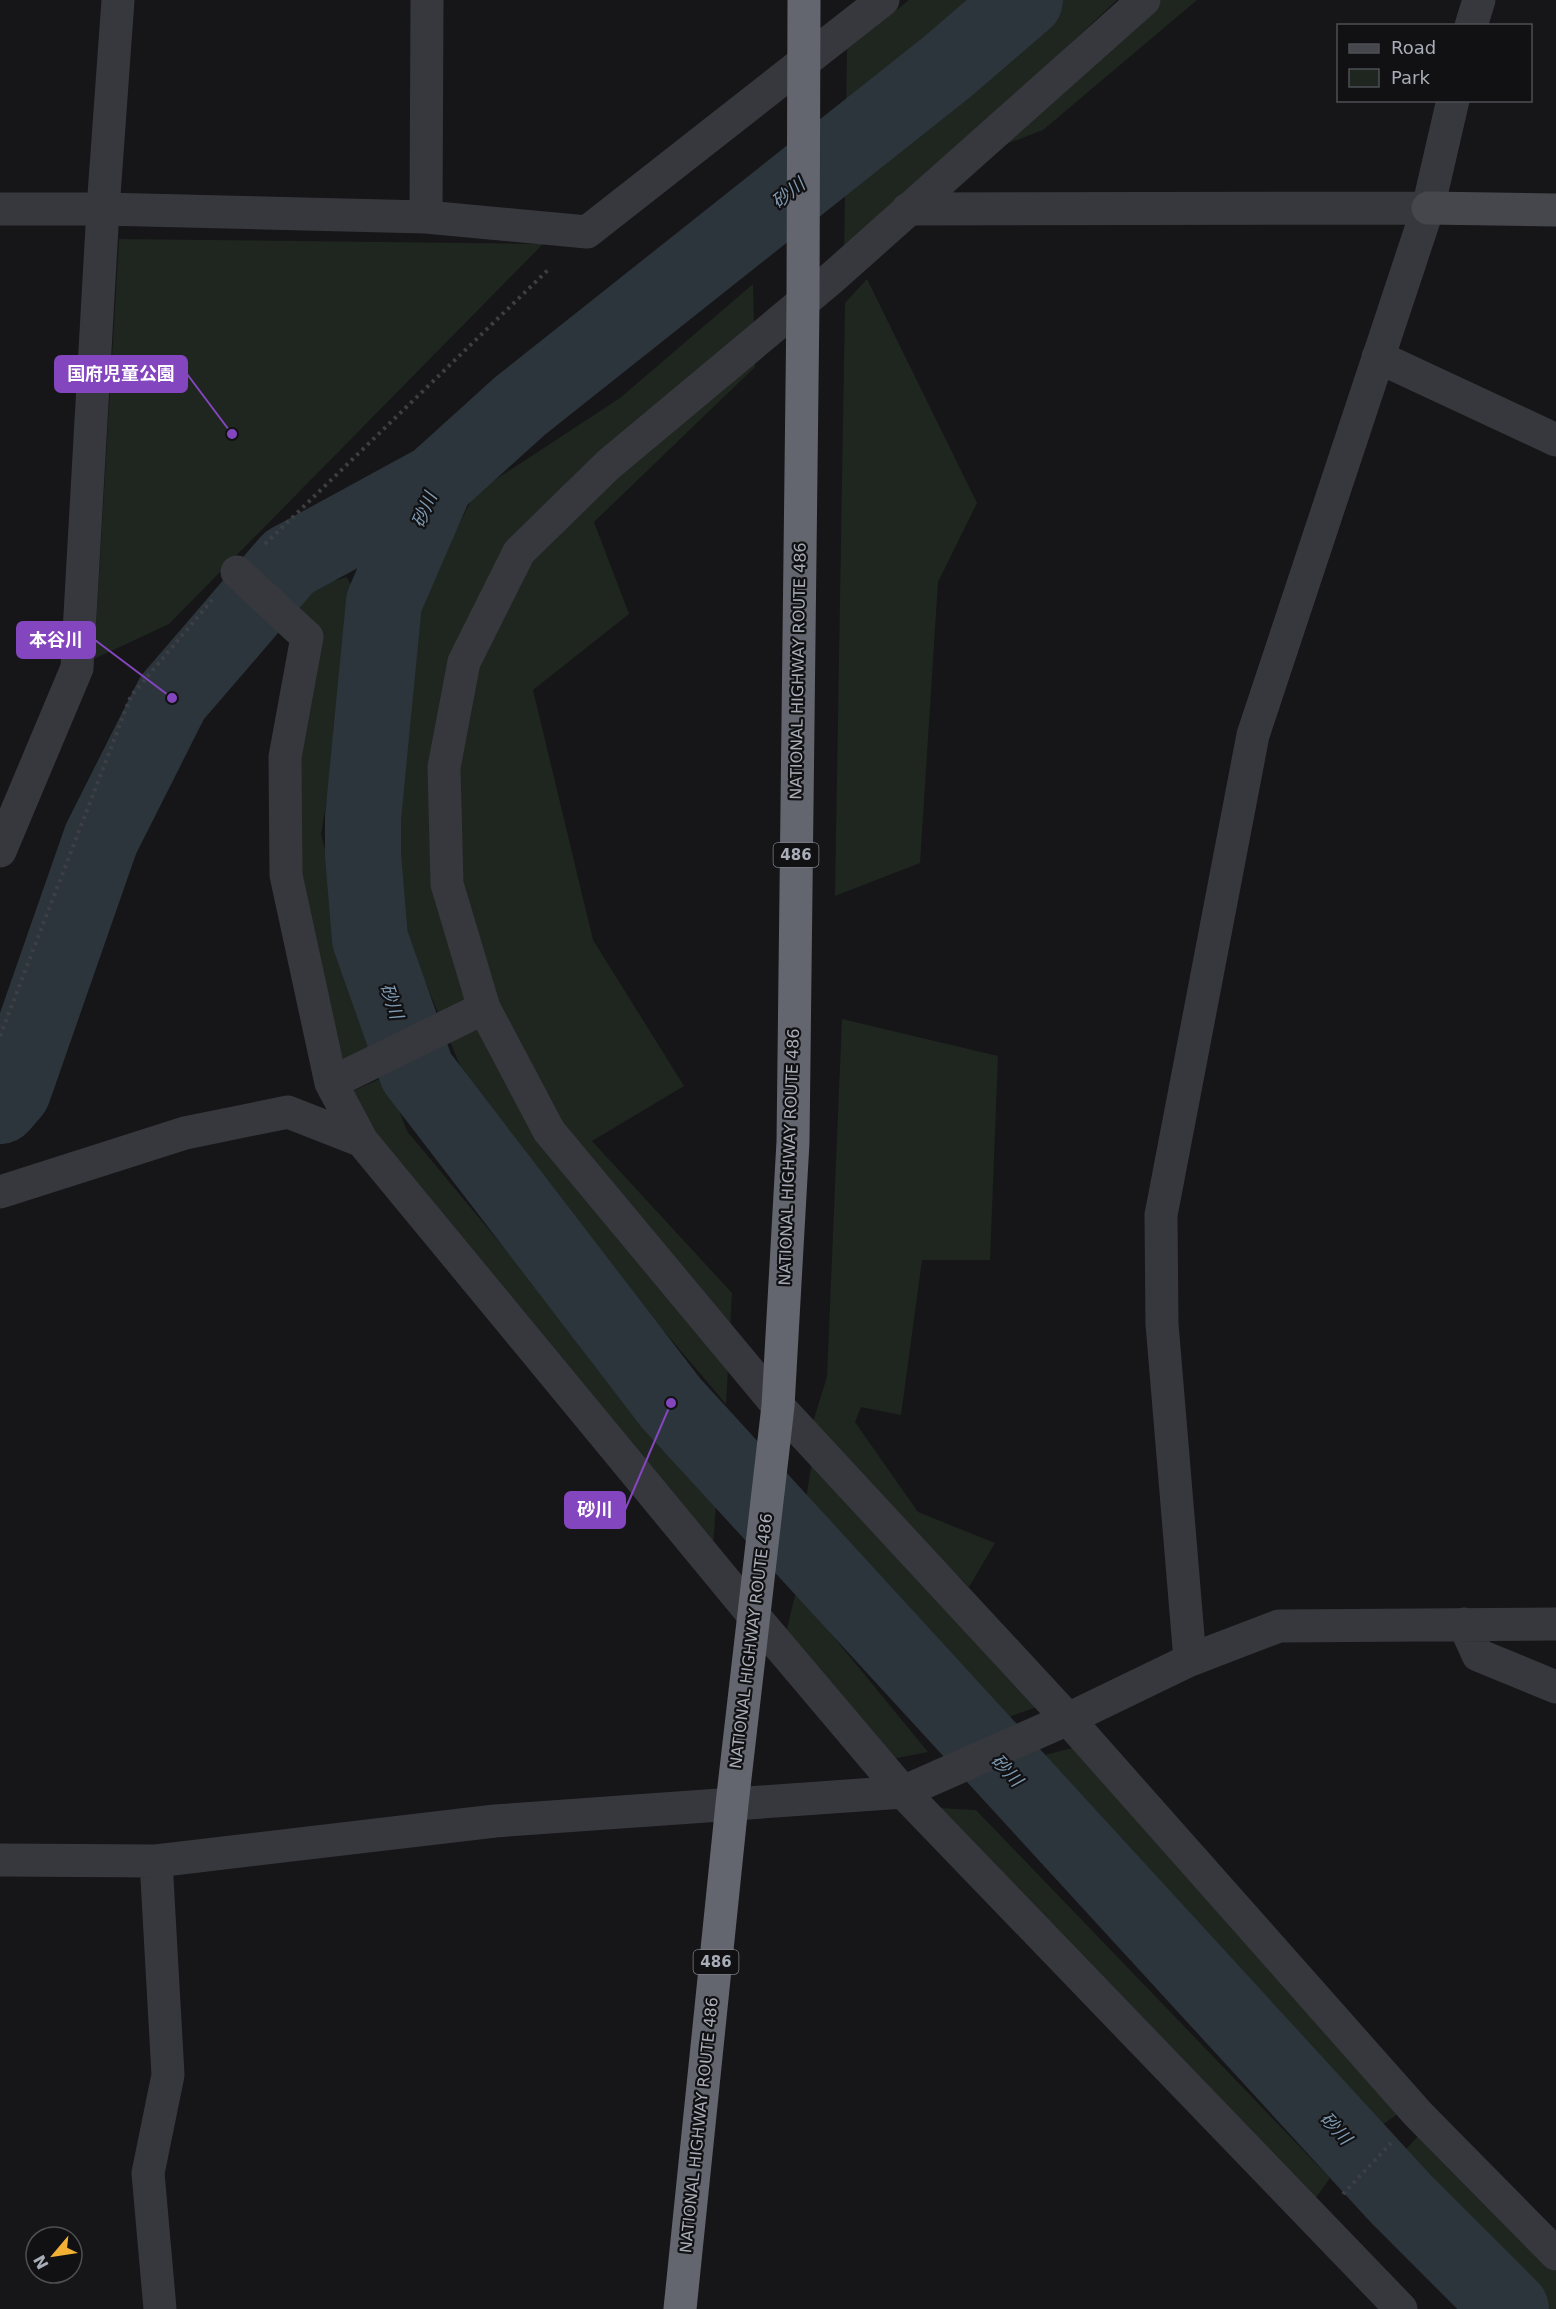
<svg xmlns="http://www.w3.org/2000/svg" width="1556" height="2309" viewBox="0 0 1556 2309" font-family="'DejaVu Sans','Noto Sans JP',sans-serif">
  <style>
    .green { fill: #1e261f }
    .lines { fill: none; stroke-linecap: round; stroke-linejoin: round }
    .river { stroke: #2c353c; stroke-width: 76 }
    .path { stroke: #3d3f44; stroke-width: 4; stroke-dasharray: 3 4.5; stroke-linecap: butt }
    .street { stroke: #37383d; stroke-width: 33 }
    .secondary { stroke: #45474d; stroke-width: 33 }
    .highway { stroke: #63666e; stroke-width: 33 }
    .labels { text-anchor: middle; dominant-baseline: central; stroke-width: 4.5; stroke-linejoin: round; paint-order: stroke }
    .shield { fill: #111113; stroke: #7b7e86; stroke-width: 1.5 }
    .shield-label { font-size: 15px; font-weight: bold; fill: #a8adb8 }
    .street-label { font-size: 16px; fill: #a8adb8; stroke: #111113 }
    .water-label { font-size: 18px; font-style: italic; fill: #7f9bb3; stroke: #111113 }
    .leader { fill: none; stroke: #8446be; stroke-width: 2 }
    .callout-dot { fill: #8446be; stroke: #111113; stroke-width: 2 }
    .callout { fill: #8446be; stroke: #8446be; stroke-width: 2 }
    .callout-label { font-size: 18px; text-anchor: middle; font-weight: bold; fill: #fff }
  </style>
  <rect width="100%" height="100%" fill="#161618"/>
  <path class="green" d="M909,0H1117L844,255L847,49Z
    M1161,0H1197L1043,130L991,150Z
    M119,239L543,244L169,624L94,659Z
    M867,279L977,503L938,582L920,863L835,896L845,303Z
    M753,284L755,367L594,522L629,614L533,690L593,940L684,1086L592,1141L732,1293L726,1404L481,1116L387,890L402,635L475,493L620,398Z
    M347,577L360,606L321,834L374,1044L341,1060L298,867L297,764L323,638L290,594Z
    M842,1019L998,1056L990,1260H922L901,1415L861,1407L855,1422L918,1512L995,1543L969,1587L811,1428L827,1377Z
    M386,1076L407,1131L716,1503L713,1548L374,1134L351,1092Z
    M812,1462L1037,1707L997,1721L804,1511Z
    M796,1591L928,1752L892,1759L786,1633Z
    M1076,1747L1402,2111L1375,2130L1033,1758Z
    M938,1808L976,1810L1330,2178L1315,2199Z
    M1420,2134L1556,2271V2309H1549L1397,2159Z"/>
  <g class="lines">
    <path class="river" d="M1025,0L947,67L520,406L436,482L384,602L363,818V855L370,939L417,1072L671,1403L1401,2199L1511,2309
      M0,1106L13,1091L101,839L172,698L289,562L436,482"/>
    <path class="path" d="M265,544L550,268
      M0,1036L131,696L212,600
      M1343,2194L1391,2143"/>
    <path class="street" d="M1144,0L833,277L608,465L519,552L464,662L444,767L447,884L484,1008L549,1131L778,1406L1068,1719L1418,2114L1556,2254
      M1471,26L1479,0
      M0,209H103L426,217L587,232L883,0
      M908,209L1428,208
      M426,217L427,0
      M1378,357L1556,440
      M237,572L307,637L285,757L286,875L331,1083L362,1141
      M0,851L77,668L103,209L118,0
      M331,1083L484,1008
      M0,1192L185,1133L288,1112L362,1141L754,1616L903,1792L1401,2309
      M1464,1624L1478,1655L1556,1687
      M1190,1660L1162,1324L1161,1215L1253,735L1428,208L1453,100
      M0,1860L156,1861L495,1821L903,1792L1068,1719L1190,1660L1279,1626L1556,1624
      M156,1861L168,2075L148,2173L160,2309"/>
    <path class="secondary" d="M1428,208L1556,210"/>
    <path class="highway" d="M680,2309L732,1804L778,1406L793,1142L803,303L804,0"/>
  </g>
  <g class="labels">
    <g class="shield">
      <rect x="773.5" y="843" width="45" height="24" rx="4.5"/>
      <rect x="693.5" y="1950" width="45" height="24" rx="4.5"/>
    </g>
    <g class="shield-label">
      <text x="796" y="855">486</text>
      <text x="716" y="1962">486</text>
    </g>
    <g class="street-label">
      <text transform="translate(798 671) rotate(-89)">NATIONAL HIGHWAY ROUTE 486</text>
      <text transform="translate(789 1157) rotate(-88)">NATIONAL HIGHWAY ROUTE 486</text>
      <text transform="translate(751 1641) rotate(-83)">NATIONAL HIGHWAY ROUTE 486</text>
      <text transform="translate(699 2125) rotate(-84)">NATIONAL HIGHWAY ROUTE 486</text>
    </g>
    <g class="water-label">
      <text transform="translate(788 193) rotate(-38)">砂川</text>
      <text transform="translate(424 510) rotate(-67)">砂川</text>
      <text transform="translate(392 1001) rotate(71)">砂川</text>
      <text transform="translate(1007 1770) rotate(47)">砂川</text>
      <text transform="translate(1336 2128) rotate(47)">砂川</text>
    </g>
  </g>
  <path class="leader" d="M232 434L187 374M172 698L95 640M671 1403L625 1510"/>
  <g class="callout-dot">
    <circle cx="232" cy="434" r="6"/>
    <circle cx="172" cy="698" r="6"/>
    <circle cx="671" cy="1403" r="6"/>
  </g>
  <g class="callout">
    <rect x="55" y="356" width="132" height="36" rx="6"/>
    <rect x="17" y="622" width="78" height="36" rx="6"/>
    <rect x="565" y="1492" width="60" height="36" rx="6"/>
  </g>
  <g class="callout-label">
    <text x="121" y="380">国府児童公園</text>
    <text x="56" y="646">本谷川</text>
    <text x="595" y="1516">砂川</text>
  </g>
  <rect x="1337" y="24" width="195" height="78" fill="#111113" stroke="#4d4f55" stroke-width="1.5"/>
  <rect x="1349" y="44" width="30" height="9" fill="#45474d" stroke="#4d4f55" stroke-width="1.5"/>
  <text x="1391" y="54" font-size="18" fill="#a8adb8">Road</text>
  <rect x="1349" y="69" width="30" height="18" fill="#1e261f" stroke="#4d4f55" stroke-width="1.5"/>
  <text x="1391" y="84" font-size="18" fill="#a8adb8">Park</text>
  <g transform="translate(54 2255) rotate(241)"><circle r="28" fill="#111113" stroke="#4d4f55" stroke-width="1.5"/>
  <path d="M0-4.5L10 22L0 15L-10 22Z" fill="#f2b134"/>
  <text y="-9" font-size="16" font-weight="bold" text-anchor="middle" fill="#a8adb8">N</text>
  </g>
</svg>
